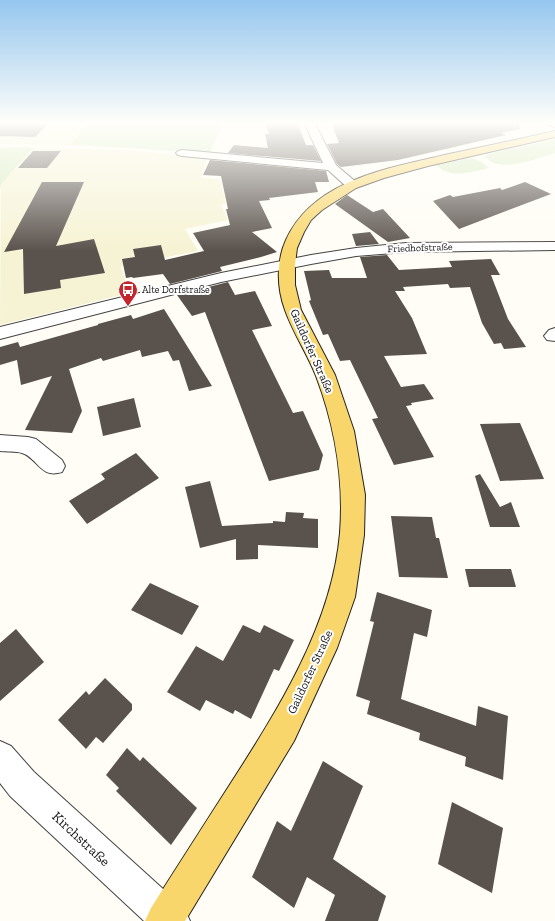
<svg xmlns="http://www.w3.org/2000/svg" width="555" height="921" viewBox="0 0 555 921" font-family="'Zilla Slab',serif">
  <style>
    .farmland { fill: #f6f3d4 }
    .green { fill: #d5ebbd }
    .building { fill: #5a524d }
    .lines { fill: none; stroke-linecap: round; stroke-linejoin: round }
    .minor-casing { stroke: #444; stroke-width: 2 }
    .major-casing { stroke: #222; stroke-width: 2 }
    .minor { fill: #fff; fill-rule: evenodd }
    .major { fill: #f9d66b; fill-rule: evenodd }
    .labels { text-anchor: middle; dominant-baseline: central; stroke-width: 4; stroke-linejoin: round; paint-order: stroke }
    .far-street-label { font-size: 10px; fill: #111; stroke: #fff }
    .far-poi-label { font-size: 10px; fill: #111; stroke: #fff; text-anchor: start }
    .street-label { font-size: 12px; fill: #111; stroke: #fff }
    .near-street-label { font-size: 14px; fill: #111; stroke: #fff }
  </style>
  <rect width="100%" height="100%" fill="#fffdf5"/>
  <path class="farmland" d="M0,122H91L70,145L0,144Z
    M33,148L129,150L207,158L201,178L220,179L226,204L221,205L228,220L185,229L198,251L121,266L129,293L0,325L1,184Z"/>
  <path class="green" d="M91,122H223L209,154L131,148L70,145Z
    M555,139V153C538,158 497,175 485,156L492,153Z
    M23,147L33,148L1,184L0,191V148Z
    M471,158L480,161L488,167L486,169C469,172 450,179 436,165Z"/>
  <path class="building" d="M0,122H50L35,137L0,136Z
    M265,122H297L306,145H313L321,161L228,153L234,145L268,148L265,134H269Z
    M331,122H519L520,129L501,133L506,135L398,160L341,167L337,164L327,144L339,143Z
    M33,151H61L47,168H18Z
    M210,160L326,171L329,182H315L318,192L269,198L270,200L259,201L272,228L252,232L277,252L261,257L220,267L222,271L170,284L163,274L133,278L132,277L126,278L122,259L135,257L133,249L161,245L165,260L204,251L193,233L230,225L226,209H228L221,176L203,175Z
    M42,182H84L56,246L94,239L105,273L60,280L61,288L24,294L23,249L4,252Z
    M525,182L551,194L459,229L433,201L450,195L453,197L500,188L502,190Z
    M347,195L373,212L383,209L410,238L388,242L335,204Z
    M370,232L379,244L356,246L352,234Z
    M387,255L399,270L452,267L449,261L491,259L500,275H491L508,319L526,347L504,349L501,343L494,344L482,323L470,287L450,288L448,284L403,287L405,291H395L412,318L427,354L384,356L401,387L424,384L434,399L411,403L412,405L406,406L434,457L394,465L372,419L378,418L350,360L340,361L328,334L323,335L309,301L311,300L304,271L329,270L332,278H367L360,257Z
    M228,282L235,295L255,291L272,326L252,330L293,413L303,411L323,455L319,470L269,481L205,312L192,316L177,295Z
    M164,309L212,386L189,391L179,360L173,361L168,351L142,357L140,350L103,361L101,358L69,369L82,411L72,433L25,430L52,376L21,385L17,360L0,365V347L18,342L20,347L98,325V324L131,315L133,319Z
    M134,398L141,427L103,436L97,407Z
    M520,423L544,479L500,481L480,424Z
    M136,453L159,478L87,524L69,501L105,479L101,474Z
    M480,474L500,507L511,502L520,527H490L475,476Z
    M210,481L222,526L273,523V521L285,522L286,512L304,513L303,518L318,519V548L258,545V559L236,560V539L200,548L185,487Z
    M391,516L432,517L436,538H439L448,578L399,577Z
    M465,569H511L516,587H469Z
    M150,583L199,606L182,635L131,610Z
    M377,592L432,610L427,637L414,633L401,699L476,726L478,706L508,716L503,780L465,766L466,757L419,740L420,733L367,714L370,701L356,696L374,622L370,621Z
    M243,625L260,633L264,625L294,640L279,671L274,669L251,719L235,710L233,714L206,700L200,711L167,692L196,646L223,661Z
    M16,629L44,662L0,701V643Z
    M105,678L132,704V710L103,743L96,737L86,749L58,720L86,691L89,695Z
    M127,748L140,761L143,757L197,808L171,845L116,791L119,788L106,775Z
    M323,761L363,786L333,859L386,896L378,921H325L335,895L307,877L294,908L252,877L277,821L291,831Z
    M452,802L503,828L492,893L438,864Z"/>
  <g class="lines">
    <g class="minor-casing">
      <path id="minor" d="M304,122H314L336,165L356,182L358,185L356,188H348L328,170L182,156L178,155L176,153L178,151L182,150L323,163Z
        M545,122H555V127L546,124Z
        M555,242V250L406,252L356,256L311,264L221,282L0,339V327L221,273L311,255L356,248L406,243Z
        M555,328V341L547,340L544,336L549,330Z
        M0,435L28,437L36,439L62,460L65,466L62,472C40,479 38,458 22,453C16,451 7,452 0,451Z
        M0,741L11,746L34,772L184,908L190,921H144L10,796L0,783Z"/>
    </g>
    <g class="major-casing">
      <path id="major" d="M555,131V137L428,166L384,178L356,188L322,210L311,220L304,232L297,248L295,264V285L301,310L335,375L354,431L365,495L364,535L355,597L337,648L294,741L185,921H145L151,908C177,867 203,826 229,786C278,710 332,625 340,533C344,480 335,426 316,376C307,353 293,333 285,310C277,288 276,262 286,240C314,179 390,168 449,154C484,147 520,139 555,131Z"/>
    </g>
    <use href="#minor" class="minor"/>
    <use href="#major" class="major"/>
  </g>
  <linearGradient id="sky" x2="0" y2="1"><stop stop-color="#95c6ee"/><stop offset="0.49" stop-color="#fffefa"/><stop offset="1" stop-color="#fffefa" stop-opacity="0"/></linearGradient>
  <rect width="555" height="251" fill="url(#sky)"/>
  <defs>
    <g id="bus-pin" transform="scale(1)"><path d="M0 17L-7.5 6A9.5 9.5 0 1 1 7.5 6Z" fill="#c4262e" stroke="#fff"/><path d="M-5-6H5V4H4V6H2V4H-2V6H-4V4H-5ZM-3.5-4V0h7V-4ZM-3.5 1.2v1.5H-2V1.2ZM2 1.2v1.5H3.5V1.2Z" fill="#fff"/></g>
  </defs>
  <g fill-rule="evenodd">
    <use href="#bus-pin" x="128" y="290"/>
  </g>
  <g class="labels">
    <g class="far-street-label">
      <text transform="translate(420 248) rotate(-2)">Friedhofstraße</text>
    </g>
    <g class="far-poi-label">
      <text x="142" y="290">Alte Dorfstraße</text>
    </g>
    <g class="street-label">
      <text transform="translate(312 351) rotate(66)">Gaildorfer Straße</text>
      <text transform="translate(310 672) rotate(-65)">Gaildorfer Straße</text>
    </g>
    <g class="near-street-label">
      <text transform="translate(81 839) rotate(43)">Kirchstraße</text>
    </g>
  </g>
</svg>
